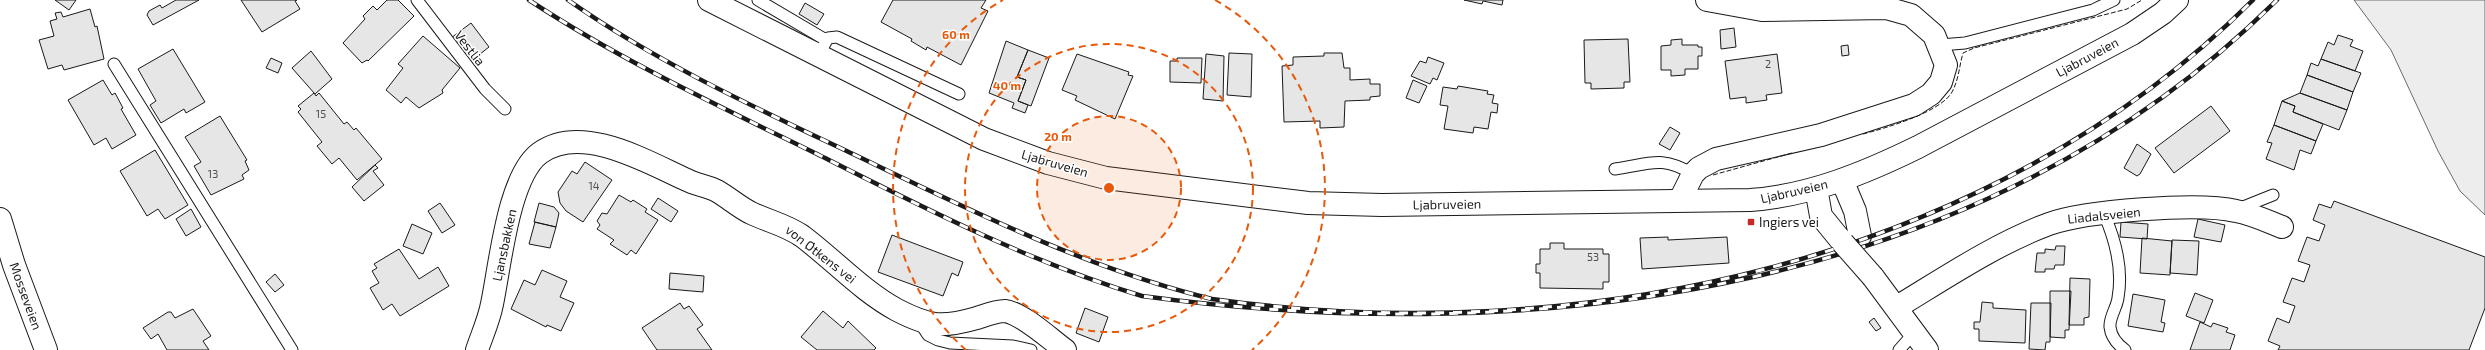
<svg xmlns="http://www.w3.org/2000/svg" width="2485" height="350" viewBox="0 0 2485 350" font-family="'Exo 2',sans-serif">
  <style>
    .built { fill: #ededed; stroke: #6a6a6a }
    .building { fill: #e6e6e6; stroke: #1a1a1a }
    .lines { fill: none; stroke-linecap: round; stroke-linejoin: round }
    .lane-casing { stroke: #1a1a1a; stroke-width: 13 }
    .street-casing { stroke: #1a1a1a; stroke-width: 24 }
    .secondary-casing { stroke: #1a1a1a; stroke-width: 24 }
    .highway-casing { stroke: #1a1a1a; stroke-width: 24 }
    .lane { stroke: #fff; stroke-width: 11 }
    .street { stroke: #fff; stroke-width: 22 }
    .secondary { stroke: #fff; stroke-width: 22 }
    .highway { stroke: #fff; stroke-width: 22 }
    .rail-casing { stroke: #1a1a1a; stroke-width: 4.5 }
    .rail { stroke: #fff; stroke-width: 3; stroke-dasharray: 9; stroke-linecap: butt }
    .secondary-bridge-casing { stroke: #1a1a1a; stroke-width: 24; stroke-linecap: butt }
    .secondary-bridge { stroke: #fff; stroke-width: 22 }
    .fence { stroke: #1a1a1a; stroke-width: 1; stroke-dasharray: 5 2; stroke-linecap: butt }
    .ring { fill: none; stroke: #e8590c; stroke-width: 2; stroke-dasharray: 7 5 }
    .poi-dot { fill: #c62828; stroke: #fff; stroke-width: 1.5 }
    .labels { text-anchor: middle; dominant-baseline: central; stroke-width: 3; stroke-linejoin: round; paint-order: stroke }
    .number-label { font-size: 11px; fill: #4d4d4d }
    .street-label { font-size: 13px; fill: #1a1a1a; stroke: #fff }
    .poi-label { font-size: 13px; fill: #1a1a1a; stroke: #fff; text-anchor: start }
    .centre { fill: #e8590c; stroke: #fff; stroke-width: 2 }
    .ring-label { font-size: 12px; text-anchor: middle; font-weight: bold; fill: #e8590c; stroke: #fff; stroke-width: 3; stroke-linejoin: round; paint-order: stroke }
  </style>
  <rect width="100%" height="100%" fill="#fff"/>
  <path class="built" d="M2354,0H2485V215L2460,191L2438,151L2391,50Z"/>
  <path class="building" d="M55,0H76L69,10Z
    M176,0H199L153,25L147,15L149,11L160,5L162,8Z
    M241,0H297L295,1L300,9L262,32Z
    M387,0H398L414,16L368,61L367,60L362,63L343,43L365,19L363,16L373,6L377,10Z
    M893,0H986L981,8L988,11L961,65L927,47L926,50L911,41L912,39L881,22Z
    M1464,0H1503L1502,5L1483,1L1482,4Z
    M805,3L824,14L817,25L799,14Z
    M90,9L95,27L97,26L104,59L64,70L62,65L48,69L39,40L54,36L50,21L57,19L55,13L61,12L63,17Z
    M471,23L489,47L470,62L451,38Z
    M1734,28L1736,47L1721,49L1720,30Z
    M2338,35L2353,40L2350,46L2363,51L2355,71L2321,59L2328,42L2334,45Z
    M423,36L460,68L442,90L443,93L419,108L406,97L401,103L386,90L403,68L398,64Z
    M1628,39L1630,82H1624V88L1591,89V83H1585L1584,40Z
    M1682,39V45H1698V47H1702V56H1698V69H1685V75L1671,76V70H1661V46L1671,45V40Z
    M1006,41L1028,50L1017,77L1026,80L1018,101L1028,105L1025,113L1012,108L1014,103L989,93Z
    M1848,45L1849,55L1842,56L1841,46Z
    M173,49L205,102L186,113L184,109L161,123L150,105L156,101L138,69Z
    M1028,50L1049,58L1031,106L1018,101L1026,80L1017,77Z
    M311,51L332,79L315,94L292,68Z
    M1229,53L1252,54L1251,97L1227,95Z
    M1324,53H1342L1344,68H1350V80L1370,79V84H1380V96L1370,97V100L1345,101L1344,127L1320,128V121L1284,122L1282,66L1293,65V57L1324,56Z
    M1077,54L1129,72L1128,75L1133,76L1115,119L1075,100L1077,96L1062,90Z
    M1206,54L1224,56L1223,101L1203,99Z
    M1777,54L1782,93L1766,95L1767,100L1746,103V97L1730,99L1725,61Z
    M1428,57L1444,63L1437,80L1433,78L1430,84L1411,76L1420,61L1426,63Z
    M271,58L282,63L278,73L266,68Z
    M1177,58H1202L1201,83L1170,82V61H1177Z
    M2321,59L2361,73L2353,92L2307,75L2311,63L2318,66Z
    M2307,75L2353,92L2347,110L2300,93Z
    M103,80L112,95L115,93L123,108L121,109L136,135L112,149L106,138L94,145L68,100Z
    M1413,80L1427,86L1419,103L1406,98Z
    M1458,86L1488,91L1487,94L1494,95L1492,103L1498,104L1497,113L1491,112L1488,129L1474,127L1473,133L1444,129L1448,106L1440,105L1443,87L1457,89Z
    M314,93L316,96L319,93L344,124L347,122L354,130L356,128L382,159L357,180L339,158L332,164L317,146L322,142L298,112L301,109L298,106Z
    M2300,93L2347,110L2339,130L2293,112L2295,106L2282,101Z
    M2282,101L2295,106L2293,112L2323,124L2316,141L2274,125Z
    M2211,106L2230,131L2174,173L2155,148Z
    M220,116L247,160L245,161L249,170L242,175L244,179L211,195L194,166L201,162L185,137Z
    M2274,125L2316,141L2311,154L2300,150L2294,170L2266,159L2272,143L2267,142Z
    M1670,127L1680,133L1670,150L1659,144Z
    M2137,144L2151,154L2140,174L2137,176L2124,168Z
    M155,150L188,205L165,219L158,209L147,216L120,171Z
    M585,162L612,180L583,222L566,211L560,203L558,192L572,171L577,174Z
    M375,165L378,168L373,171L384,185L364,201L352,187Z
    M619,195L631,202L633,200L647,209L645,212L658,220L636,254L631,250L627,255L610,244L614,240L597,229L600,225L597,221L602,213L607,214Z
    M658,198L678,211L671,222L651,209Z
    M2334,201L2485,257V308L2469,350H2278L2280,346L2268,341L2277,318L2289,323L2295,306L2283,302L2292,278L2304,282L2310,265L2298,261L2307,237L2319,241L2325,225L2313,220L2319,204L2331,208Z
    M440,203L455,225L442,233L428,211Z
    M539,203L554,207L559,213L556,227L534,222Z
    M191,209L201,227L186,236L176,219Z
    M2198,219L2225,225L2221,242L2194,237Z
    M535,222L556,227L550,248L529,244Z
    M2121,222L2148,224L2147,239L2120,237Z
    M412,224L432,233L423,254L403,246Z
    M892,235L963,262L958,276L952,273L943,296L878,272Z
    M1668,237V240L1727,237L1729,263L1642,269L1640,238Z
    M2142,238L2172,241L2170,275L2140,273Z
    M2172,240L2199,241L2197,275L2170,273Z
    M1550,243H1564V249H1603V254H1609V282H1603V289L1540,288V273H1536V264H1540V249H1550Z
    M2056,246H2065L2064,265H2055L2054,269H2045V272H2035L2037,253H2045V249L2055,250Z
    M399,249L419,279L438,267L449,286L400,316L392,304L383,310L370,288L379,283L372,271L377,268L374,264Z
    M542,270L567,281L560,297L574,303L561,331L547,325L546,327L511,309L524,280L535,285Z
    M670,273L704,276L703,292L669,289Z
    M275,274L284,285L275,292L266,282Z
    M2070,278L2090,279L2089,317L2084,318V325H2069Z
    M2050,291H2071L2069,330H2065V338L2050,337Z
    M2195,293L2213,300L2204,323L2186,316Z
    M2133,294L2165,300L2161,322L2165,323L2163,332L2128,326Z
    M1982,302L1993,303V308L2026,310L2025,343L1979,341V329H1974V322H1980Z
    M680,303L684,309L689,306L703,325L697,329L712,350H657L642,328Z
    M2031,303H2051L2050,342H2046L2045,350L2029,349Z
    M1085,308L1108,317L1099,342L1076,333Z
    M193,309L211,336L203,341L209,350H167L158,334L151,339L143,328L168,312H171L175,318Z
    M823,311L843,328L848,321L876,348L874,350H817L801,337Z
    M1874,318L1881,328L1876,331L1869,322Z
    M2200,322L2211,327L2213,323L2228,328L2226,332L2235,335L2230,350H2190Z"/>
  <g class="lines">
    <g class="lane-casing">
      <path id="lane" d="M417,0L485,89L505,109
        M758,0L826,40
        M1940,45L1965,43L2093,10L2114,0
        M818,56L828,38L837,37L959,94
        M114,64L292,350
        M1615,169C1650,164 1661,155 1693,174
        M2238,209L2273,195
        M2104,214C2115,239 2123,270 2118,298C2117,307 2109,318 2110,327C2111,337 2117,344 2125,350
        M919,321L928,335L938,340L950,343L1013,346L1031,350
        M1899,350L1914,333"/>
    </g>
    <g class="street-casing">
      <path id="street" d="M1680,200L1693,174L1699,168L1716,159L1821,135L1914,105L1931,94L1941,82L1946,65L1934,35L1911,15L1886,8L1762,10L1707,0
        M1897,307C1945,278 1997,243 2049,224C2085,211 2199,202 2236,211C2252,214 2267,221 2282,227
        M477,350C482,335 489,320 492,304C500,267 508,176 540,153C582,123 647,162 687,180C696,185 708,186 717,191C729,198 739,207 751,213C768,221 786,225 802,236C834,260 862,291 897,310C930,327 942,328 977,318C986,315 996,311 1005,311C1022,313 1050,339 1065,350"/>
    </g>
    <g class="secondary-casing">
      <path id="secondary" d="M709,0L984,139L1048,163L1106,178L1308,203L1382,205L1750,200C1809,196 1865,173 1918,147L2132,34L2163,13L2177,0
        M1842,180L1855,211L1860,236
        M1816,188L1821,216L1843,243
        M1873,277L1927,350"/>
    </g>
    <g class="highway-casing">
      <path id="highway" d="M0,219L14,265L46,350"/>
    </g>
    <use href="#lane" class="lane"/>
    <use href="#street" class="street"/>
    <use href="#secondary" class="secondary"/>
    <use href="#highway" class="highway"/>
    <g class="rail-casing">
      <path id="rail" d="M529,0C620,60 719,106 817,154C922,207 1029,262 1142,296C1543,350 1983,292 2277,0
        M568,0C656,62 756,108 853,154C970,210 1085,268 1212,299C1577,350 1989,264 2253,0"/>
    </g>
    <use href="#rail" class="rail"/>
    <g class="secondary-bridge-casing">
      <path id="secondary-bridge" d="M1843,243L1873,277"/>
    </g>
    <use href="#secondary-bridge" class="secondary-bridge"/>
    <path class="fence" d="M1863,134C1886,128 1941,112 1952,92C1959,79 1959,67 1963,53L1974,48L2127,9L2142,0
      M1713,175L1792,153"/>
  </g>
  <circle cx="1109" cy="188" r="72" fill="#e8590c" fill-opacity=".12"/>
  <g class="ring">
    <circle cx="1109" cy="188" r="72"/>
    <circle cx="1109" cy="188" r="144"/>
    <path d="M966 350A216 216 0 0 1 1003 0M1215 0A216 216 0 0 1 1252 350"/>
  </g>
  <rect class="poi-dot" x="1747" y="218" width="8" height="8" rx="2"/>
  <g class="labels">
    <g class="number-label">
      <text x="1768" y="63">2</text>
      <text x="321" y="113">15</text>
      <text x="213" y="173">13</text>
      <text x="594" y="185">14</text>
      <text x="1593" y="256">53</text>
    </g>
    <g class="street-label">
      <text transform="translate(470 48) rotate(52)">Vestlia</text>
      <text transform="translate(2087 57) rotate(-28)">Ljabruveien</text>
      <text transform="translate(1055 163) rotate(16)">Ljabruveien</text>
      <text transform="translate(1794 191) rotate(-13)">Ljabruveien</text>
      <text transform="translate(1447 204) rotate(-1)">Ljabruveien</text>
      <text transform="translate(2104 215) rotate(-6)">Liadalsveien</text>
      <text transform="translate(504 245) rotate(-78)">Ljansbakken</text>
      <text transform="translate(821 254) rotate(38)">von Øtkens vei</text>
      <text transform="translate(26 296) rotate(70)">Mosseveien</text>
    </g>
    <g class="poi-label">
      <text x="1759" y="222">Ingiers vei</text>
    </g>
  </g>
  <circle cx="1109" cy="188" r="6" class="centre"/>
  <g class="ring-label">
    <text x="956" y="39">60 m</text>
    <text x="1007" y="90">40 m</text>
    <text x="1058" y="141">20 m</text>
  </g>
</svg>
